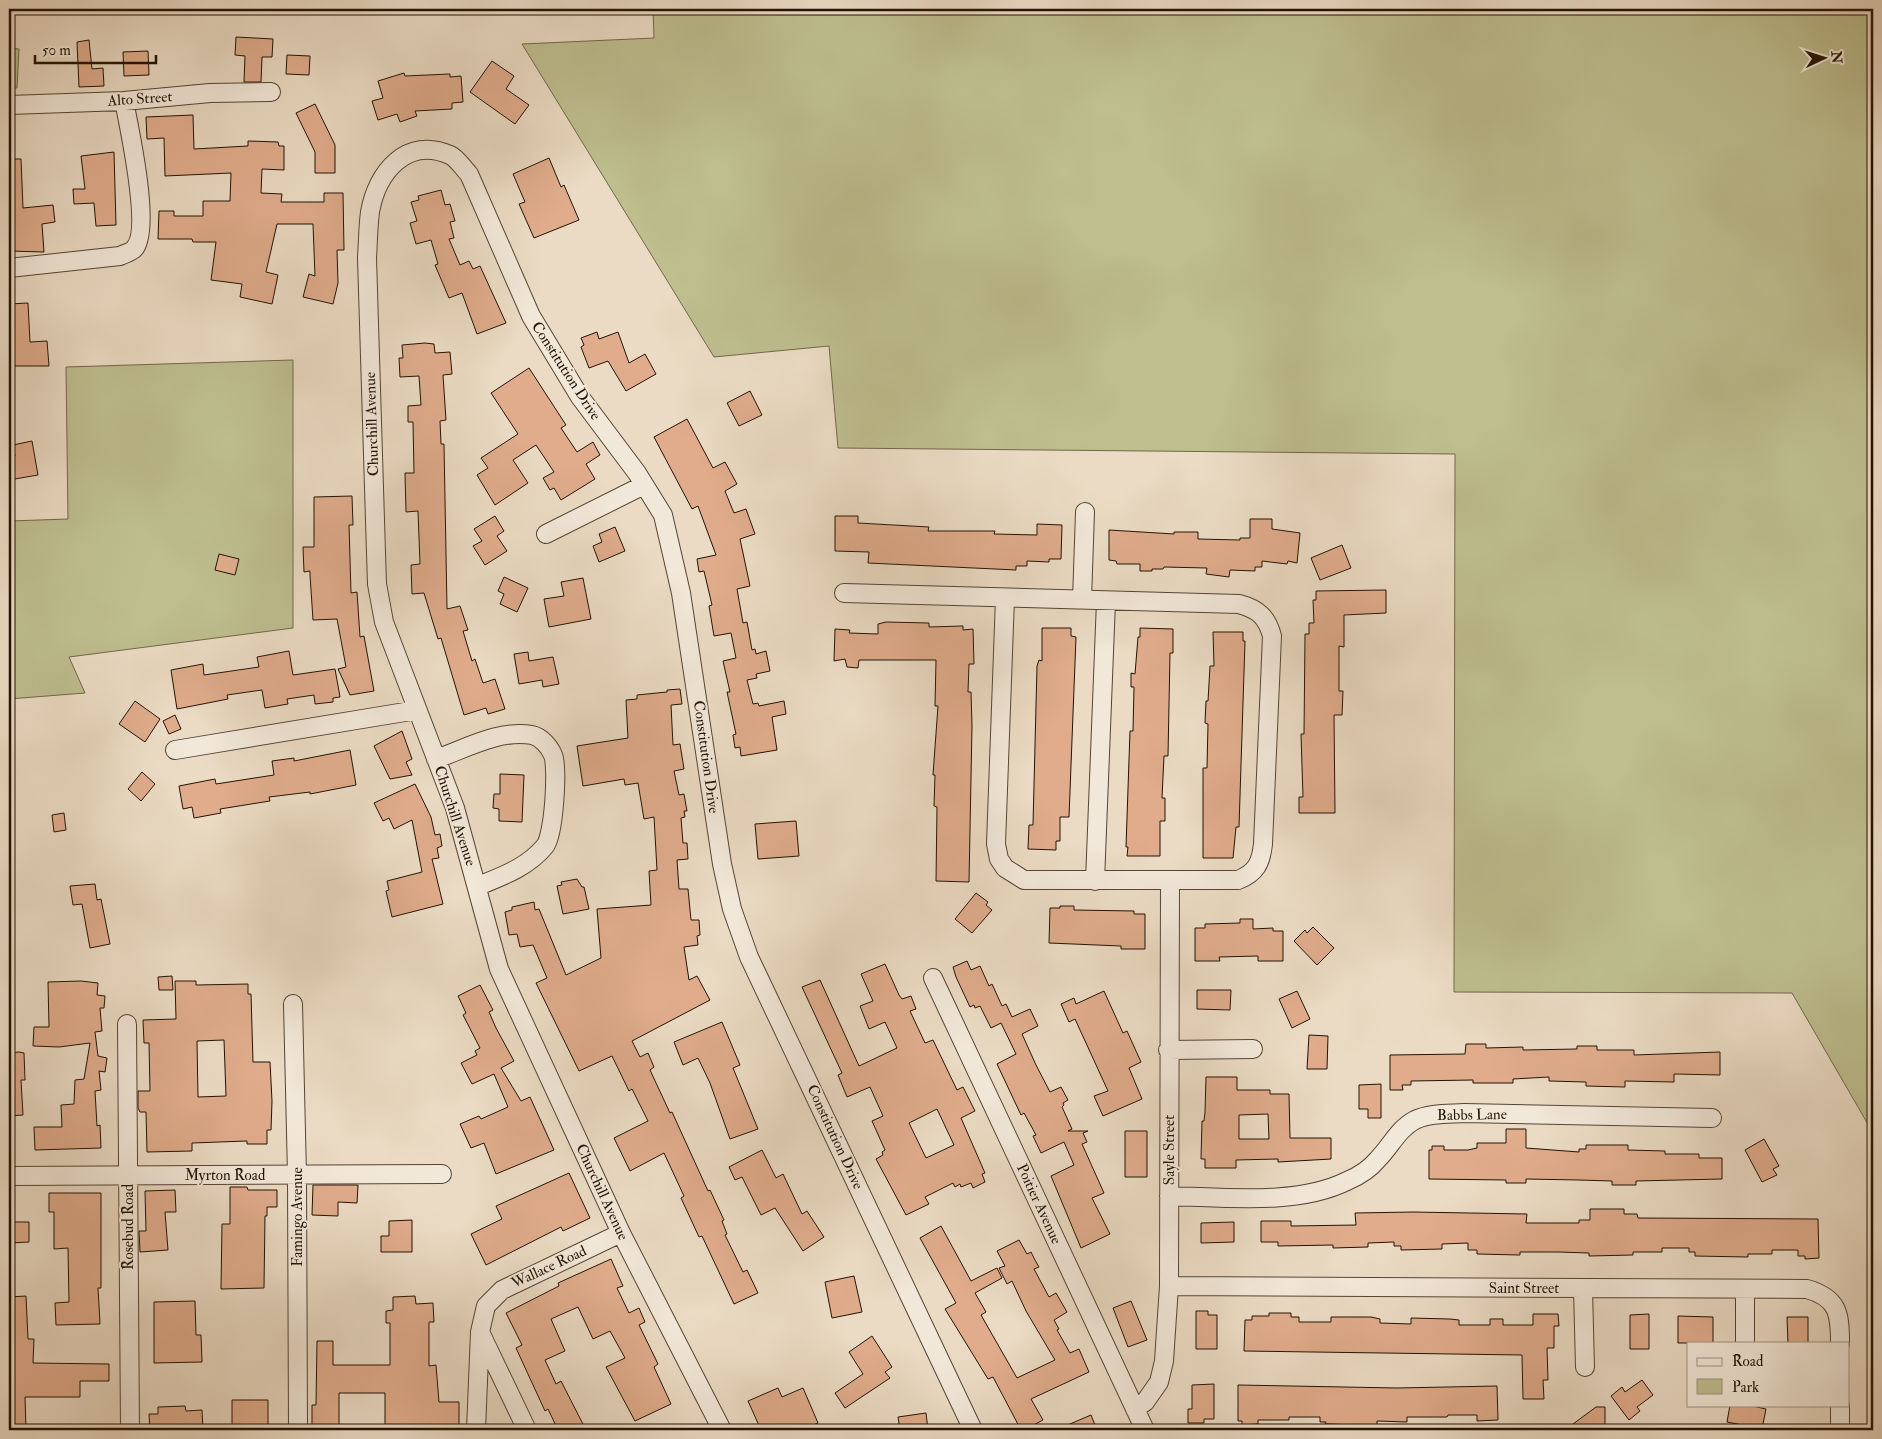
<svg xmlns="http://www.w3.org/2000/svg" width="1882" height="1439" viewBox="0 0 1882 1439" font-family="'IM FELL Double Pica',serif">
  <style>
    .green { fill: #bebe8f; stroke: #70684a }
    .building { fill: #e0ac8c; stroke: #221304; fill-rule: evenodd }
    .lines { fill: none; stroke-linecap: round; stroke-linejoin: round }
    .street-casing { stroke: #544534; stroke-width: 20 }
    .street { stroke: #f2e8d9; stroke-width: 18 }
    .labels { text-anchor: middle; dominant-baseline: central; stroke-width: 4; stroke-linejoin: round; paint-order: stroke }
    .street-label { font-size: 15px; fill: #221304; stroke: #f2e8d9 }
  </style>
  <rect width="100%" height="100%" fill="#ebdbc4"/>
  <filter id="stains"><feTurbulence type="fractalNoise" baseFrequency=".004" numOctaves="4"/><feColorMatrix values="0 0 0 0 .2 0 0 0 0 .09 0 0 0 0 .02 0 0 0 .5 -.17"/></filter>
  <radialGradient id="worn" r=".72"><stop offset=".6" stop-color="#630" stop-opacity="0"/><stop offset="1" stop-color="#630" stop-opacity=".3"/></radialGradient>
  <path class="green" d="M653,9H1873V1133L1792,993L1454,992L1455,454L838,448L829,346L714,357L522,44L654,38Z
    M9,48L19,49L17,88H9Z
    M293,360V628L69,657L85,693L9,699V521L68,519L66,367Z"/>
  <path class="building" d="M236,37L273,39L272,57H262L261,82H244L245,56L235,55Z
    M89,40L92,69L103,68L104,86L79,87L77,42Z
    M148,51L149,75L124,76L123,52Z
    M287,55L310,56L309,75L286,74Z
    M492,61L514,76L506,89L529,105L515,124L470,92Z
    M404,73L405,76L450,74V77L461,76L463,102L452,103V109L415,111L417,116L400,122L397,114L378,120L372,101L383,98L378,81Z
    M315,104L335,145V173H315V152L296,113Z
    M193,115L194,149L248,146V141L278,142L279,146H284V170L262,169L261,193L282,194L281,202H324V193H343L344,250H337L338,283L333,304L303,297L309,274L315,276L313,224H277L266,272L278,275L272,304L240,297L242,284L211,280L216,242H193L192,239H158L159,211H174V216H203V201H230L231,173L165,176L164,138L147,139L146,117Z
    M114,152L116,225L96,226L94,203L74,204L73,189H85L81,156Z
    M549,158L561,187L564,185L579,220L534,238L519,204L525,202L513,174Z
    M9,159H21L23,208L53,205L55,222L42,224L44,252L10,251Z
    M441,190L445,205L450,204L455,221L450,222L454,238L449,239L460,265L469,261L473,269L480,266L506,323L477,334L462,293L449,298L435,265L438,264L431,240L416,244L410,223L417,221L411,202L419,200L418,196Z
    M28,303L30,342L47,341L49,366H9V304Z
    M597,332L599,339L618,332L629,363L645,354L656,374L626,391L608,361L589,368L581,347L584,345L581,338Z
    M425,343L434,344L435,353L450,352L452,374L443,375L446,420L440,421L441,444H444L447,609L460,606L468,630L463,631L472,661L475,659L483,683L495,679L505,709L488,714L486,708L464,715L441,638L438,639L424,593L412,594L411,565L420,564L418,511L406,512L405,473H414L413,422H408V406L421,405L419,376L400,377L399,358H403L402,345Z
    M529,368L566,425L561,428L577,452L593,442L600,455L586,464L595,479L561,500L554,488L550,490L543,478L554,472L536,445L513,460L528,483L495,505L477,475L488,468L481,458L518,434L491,393Z
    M750,391L762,415L739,426L727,403Z
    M687,419L713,468L725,462L737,484L725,491L734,513L746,509L755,534L740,539L750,586L737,589L743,623L747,622L752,650L755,649L756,654L766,651L770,671L756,674L757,678L747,680L753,704L758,703L759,706L784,701L786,714L772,717L777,750L741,756L740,747L735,748L733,735L736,734L727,692H730L723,661L736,658L731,633L714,636L709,606L712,605L704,571L699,572L697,559L716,555L698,506L692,509L654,437Z
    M32,441L38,475L9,480V457L15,456L13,445Z
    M352,496L353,525H349L351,593L357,592L360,637L364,636L374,691L350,695L338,669L346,667L337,619L313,620L310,575V571L304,572L303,547H314V497Z
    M495,516L504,531L497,536L507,551L485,565L473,546L482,541L474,529Z
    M835,516H858V523L929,527L928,531H995L994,534L1037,535V524L1062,525L1061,559H1049V562L1027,561V566H1016V570L868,563L869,552L835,551Z
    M1250,519H1272V529L1300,533L1297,563L1288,561L1287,564L1262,561V567H1255V571L1230,570L1229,577L1206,574L1207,568L1164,567L1163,569H1152V571H1140V564H1117L1116,561L1109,560V530L1174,534V532H1198V539L1240,540V538H1250Z
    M615,527L625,551L599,562L593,546L602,542L599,534Z
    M1342,545L1351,568L1320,580L1311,558Z
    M219,554L239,559L235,575L215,570Z
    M504,577L528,588L517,612L500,604L504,594L498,591Z
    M583,578L591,619L549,627L544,599L564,596L561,582Z
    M1386,590V613L1344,615V647L1339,646V691H1343L1342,715H1334L1335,813H1299V797H1303L1301,734H1304L1305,634H1309V623H1314L1313,600H1316V591Z
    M886,622L929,623V627L963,626V630L973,629L974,664H969L968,692H971L972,726L969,882L936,881L937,807L934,806L935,775H933L938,706H935L936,660H859L858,668L847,667L845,659L834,661L835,629L850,630L849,633L878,634V624Z
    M1042,628H1071V636L1076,637L1069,817H1060V841H1056V850L1028,849L1029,825H1033L1037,666L1039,660L1042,661Z
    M1140,628L1173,629V653H1170L1168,756H1164L1162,798H1165V821H1160V856H1127L1128,847H1126L1130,731H1133L1134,687H1131V673L1135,674L1138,637H1140Z
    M1213,632H1243V641H1245L1239,827H1236L1233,858H1203V768H1207L1208,724L1205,723L1206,701H1208L1210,666H1214Z
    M289,651L293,675L335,669L340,697L333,698V702L315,704L314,695L287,699L288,704L265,708L262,690L227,695L228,699L177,709L171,670L203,664L204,675L259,667L257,657Z
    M528,652L529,661L553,657L559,684L543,687L542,680L519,684L514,654Z
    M680,689L682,704L671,705L673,745L680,744L684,769L674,771L679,795L684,794L687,811H684L685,817L681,818L683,843H687L688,859L677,860L679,889H688L691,920H699L700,935L697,936L698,945L684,947L689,980L697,976L710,1000L632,1041L640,1057L648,1053L654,1067L650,1070L670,1113L672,1112L708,1191L710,1190L724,1220L722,1221L727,1234L725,1235L743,1272L747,1270L758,1293L734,1304L702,1236L699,1237L681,1198L684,1196L664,1153L630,1171L614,1138L648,1121L632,1089L629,1091L612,1056L579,1071L536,983L547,978L533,945L520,947L517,934L509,935L505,912L512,910V907L534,902L535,910L539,909L566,975L601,958L597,909L651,905L649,871L657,870L654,817L644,819L638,783L625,785L624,779L583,786L577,746L628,738L626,700L637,699V695L667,692V690Z
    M135,701L160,719L145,742L119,724Z
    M175,715L181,729L169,734L163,721Z
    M402,731L412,759L406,762L412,775L390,779L374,746Z
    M350,750L356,785L310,794V792L269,797L270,801L220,809L221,813L194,818L192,807L183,809L179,786L215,779L216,784L274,775L272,761L294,758V761Z
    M142,772L155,784L141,801L128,789Z
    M500,774L524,775L522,822L499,821V809L493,808L494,794H500Z
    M415,784L431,817L435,835L440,834L442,846L437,848L439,858L432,859L443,904L392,917L386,891L389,890L387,881L422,872L412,820L394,829L389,818L383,821L374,803Z
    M64,813L66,830L54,832L52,815Z
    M796,821L799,856L758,859L755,824Z
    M577,879L582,887H584L589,909L563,914L557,886L562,885L561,882Z
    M95,884L97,900L101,899L110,944L90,948L82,904L73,905L70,886Z
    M976,893L988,902L986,905L992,910L972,933L955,919Z
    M1060,906H1074V910L1134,911V914H1145V949H1121V946L1049,943L1050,908H1060Z
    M1240,919H1253V929L1273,928V931H1283V961H1258V956L1219,957L1220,961H1195V928H1205V924L1240,923Z
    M1313,927L1334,948L1317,965L1294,941L1305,930L1307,933Z
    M967,961L971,970L980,966L989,986L992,984L1002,1006L1006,1004L1012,1017L1030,1009L1038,1026L1022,1034L1036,1065L1050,1092L1061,1087L1068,1100L1063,1103L1064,1105L1062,1107L1072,1129L1068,1131H1088L1083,1133L1087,1142L1082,1144L1104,1193L1092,1198L1110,1234L1081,1248L1051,1176L1074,1165L1064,1142L1041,1153L1033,1136L1036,1135L1024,1113L1021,1115L997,1064L1016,1054L1001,1023L991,1028L980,1006L975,1008L974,1005L970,1007L956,977L953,967Z
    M885,964L899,995L902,999L911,996L916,1009L910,1011L925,1043L933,1040L957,1090L963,1087L975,1111L961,1118L985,1173L982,1174L985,1182L973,1188L971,1183L961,1187L960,1184L955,1187L953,1183L925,1197L929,1204L906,1215L876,1159L883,1155L882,1152L885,1150L872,1121L883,1116L870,1087L847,1097L838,1075L842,1073L802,987L820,980L859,1066L897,1048L885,1022L869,1029L860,1006L873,1001L861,974ZM937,1109L954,1145L926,1158L909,1123Z
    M172,976L173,990H159L158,977Z
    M81,981L98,983L97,995L105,996L104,1008H100L102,1031L95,1032L98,1056L107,1058L105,1072L99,1071L101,1090L95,1091L97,1126L100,1125L101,1148L35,1150L34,1127H62L61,1105L74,1104L75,1080L84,1079L90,1043L59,1047L33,1046L34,1027H49L48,982Z
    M175,981H196V985L248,984V994H251L253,1062H270L272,1101L271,1130H267V1144H247V1141L192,1143V1151L147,1152L146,1112H140L138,1108V1091H150L149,1043H144L143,1020L176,1019ZM224,1040L226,1096L198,1097L197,1041Z
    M480,985L493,1010L489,1012L496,1028L514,1061L501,1068L521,1101L530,1097L554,1150L496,1174L484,1143L471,1148L460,1124L479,1116L481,1119L508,1107L494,1074L472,1084L461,1063L477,1055L475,1051L480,1048L463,1015L466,1013L458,996Z
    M1197,990H1231L1230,1010L1197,1009Z
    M1104,991L1123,1033L1127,1031L1141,1062L1129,1068L1142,1099L1103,1116L1094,1096L1108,1091L1075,1019L1069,1022L1061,1004L1074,998L1076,1004Z
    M1297,991L1310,1019L1292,1028L1279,999Z
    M722,1022L740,1065L733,1068L758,1129L730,1139L710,1083L698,1058L683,1065L674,1042Z
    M1309,1035L1328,1036L1327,1069H1307Z
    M1466,1044H1486V1048L1523,1047V1050L1577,1049V1046H1597V1050H1634V1055L1720,1052V1075L1674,1074V1082L1625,1081V1087L1586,1086V1082L1549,1081V1077L1513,1079V1083H1473V1080L1411,1081V1085H1402L1403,1090H1390V1055L1465,1054Z
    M19,1052L24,1053L25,1080H21L23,1115L9,1116V1053Z
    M1206,1077H1237V1090H1270V1094H1289L1290,1138H1331V1159L1278,1162V1159L1236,1160V1168H1205V1159H1201L1202,1121H1204L1205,1112ZM1268,1114L1269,1139H1239V1115Z
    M1381,1084V1118H1368V1109H1359V1085Z
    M1506,1129H1526V1148L1579,1152V1149H1586V1145H1628V1150L1665,1151V1154H1699V1158H1722V1179L1636,1181V1185H1612V1181L1579,1180L1526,1179V1183H1506V1180L1429,1179V1150H1432V1146H1444V1150H1468L1477,1148V1143H1506Z
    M1125,1131H1147V1177H1125Z
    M1764,1139L1779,1166L1773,1169L1777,1175L1762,1182L1745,1150Z
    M762,1150L776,1178L783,1174L802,1214L807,1211L824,1237L803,1251L775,1208L761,1215L742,1177L735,1180L729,1167Z
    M569,1173L590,1218L563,1231L561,1227L486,1265L471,1234L502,1219L496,1206Z
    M313,1185H358L357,1203L338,1202V1216L312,1215Z
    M230,1187H247L248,1190H277V1207H267V1216H265L264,1288L221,1289L222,1224H230Z
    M175,1190L176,1212H165L168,1250L140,1252L139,1231H146L145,1191Z
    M49,1193H101V1288H98L100,1324L56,1325L55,1303L69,1302L68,1248L54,1249V1212H49Z
    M1590,1209H1624V1214H1637L1638,1218L1818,1219L1819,1258L1805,1259V1256H1798V1250H1772V1254H1748V1257L1695,1256V1252H1689V1248H1662V1252H1633V1255L1589,1256V1253L1558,1252H1520V1255L1477,1254V1250H1468V1243L1442,1244V1249L1401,1250V1246H1394V1242L1368,1243V1247L1333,1248V1245L1278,1246V1242H1261V1221H1291V1226L1356,1225L1355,1213L1413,1212L1527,1214L1526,1223H1579V1220H1590Z
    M412,1220V1252H381V1236H389V1221Z
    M9,1222H29V1242L9,1243Z
    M1234,1222V1242L1201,1243V1223Z
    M941,1226L971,1281L997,1268L1002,1278L975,1293L986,1312L981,1315L1017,1378L1055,1360L1026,1311L1012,1281L1007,1284L999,1268L1005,1266L997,1251L1019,1240L1027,1254L1031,1252L1035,1260L1039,1267L1034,1269L1049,1297L1056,1293L1067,1312L1054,1320L1059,1329L1057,1330L1070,1353L1079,1349L1089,1372L1031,1399L1043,1420L1024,1430H1021L993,1377L988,1379L945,1309L956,1303L920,1238Z
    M611,1259L623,1286L617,1288L629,1313L639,1308L645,1322L639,1325L658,1364L654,1367L671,1404L635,1421L606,1367L625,1358L610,1331L593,1339L578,1307L551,1319L565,1351L545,1360L556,1384L561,1381L586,1430H558L548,1409L545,1411L516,1348L522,1345L506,1313L559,1286L558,1283Z
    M854,1276L862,1312L832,1318L825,1282Z
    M26,1296L28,1339H34L33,1363L109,1364V1381H80V1397H25L26,1430H9V1297Z
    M415,1296L416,1304L433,1303L434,1322H429V1366L436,1365L439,1402H459V1430H385V1393H339V1430H312V1405H316L317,1341H333V1365H390V1323H386V1311L393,1310V1297Z
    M195,1301L196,1335H201L202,1362L154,1363V1302Z
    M1131,1301L1147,1340L1128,1347L1113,1308Z
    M1196,1311H1208V1315H1217V1349H1196Z
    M1269,1313H1291V1317H1299V1322H1331V1317H1371L1380,1319V1323L1411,1324V1318L1450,1319L1459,1320V1325H1490V1319H1503V1325H1533V1314H1558L1559,1326H1554V1348H1547L1548,1380H1543L1544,1399H1523L1522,1355L1244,1351L1245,1320H1252V1316H1269Z
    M1649,1314V1349H1630V1315Z
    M1678,1316L1713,1317V1343H1678Z
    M1787,1317H1808V1343H1788Z
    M872,1336L892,1367L885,1372L890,1378L845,1408L835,1393L863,1374L849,1352Z
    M1642,1380L1653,1395L1637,1407L1640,1411L1629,1420L1611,1396L1622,1387L1625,1392Z
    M1214,1384V1419H1204V1423H1188V1409H1192V1385Z
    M1238,1385L1397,1388L1497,1386L1498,1420L1477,1421V1415H1448L1447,1417H1407V1422L1377,1421V1425H1362L1325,1424L1326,1422H1320V1417H1289V1420H1258V1424L1242,1425V1421H1238Z
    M778,1388L782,1397L803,1388L818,1423L802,1430H761L748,1401Z
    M232,1400H268V1430H232Z
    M1730,1405H1748L1766,1409L1762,1429L1727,1422Z
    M185,1406L186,1411L202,1410L203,1430H150L149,1414H158V1407Z
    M1596,1407H1605V1427H1569Z
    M926,1413L928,1430H900L898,1417Z
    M1091,1415L1097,1430H1056Z"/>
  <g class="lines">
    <g class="street-casing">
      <path id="street" d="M9,105L124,101L210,93L271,92
        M9,268L120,256C124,254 131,252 134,249C152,231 129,127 124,101
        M546,534L644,485
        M844,593L1239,604C1258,609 1267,617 1272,636L1263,844C1261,863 1256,873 1238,880H1024L1005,868L999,859L996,844L1005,598
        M1082,600L1085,512
        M175,750L417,710
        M436,759C465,749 500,729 532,735C541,737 549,746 553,755C558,768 554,835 545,846C528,867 503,876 478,886
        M1095,881L1106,601
        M933,978L1145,1430
        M293,1004L297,1175L298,1430
        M127,1024L130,1430
        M1168,1050L1253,1049
        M9,1176L442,1174
        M1169,1196C1224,1197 1297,1206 1347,1181C1359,1176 1370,1169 1378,1159C1391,1146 1398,1129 1415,1120C1429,1113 1448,1114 1464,1113L1712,1118
        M1169,1286L1807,1289C1838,1298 1840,1313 1840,1343
        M1583,1289L1585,1367
        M481,1334L527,1430
        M1745,1343V1290
        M1135,1409L1145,1402L1159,1382L1164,1361L1169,1286L1170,880
        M476,1430L480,1332L486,1306L502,1290L621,1233
        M722,1430L621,1233L499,969L455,808L384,622L377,584L376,553L367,258C368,243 368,227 370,212C377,172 407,136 450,155C457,158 463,168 469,174L531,316L580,397L637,473L663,515L681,593L722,864L732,909L749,957L973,1430
        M1840,1430V1405"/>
    </g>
    <use href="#street" class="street"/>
  </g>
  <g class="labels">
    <g class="street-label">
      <text transform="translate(140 99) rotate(-4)">Alto Street</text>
      <text transform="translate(566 371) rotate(57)">Constitution Drive</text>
      <text transform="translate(372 424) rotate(-92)">Churchill Avenue</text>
      <text transform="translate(706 757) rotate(82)">Constitution Drive</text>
      <text transform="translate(455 816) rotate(72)">Churchill Avenue</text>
      <text transform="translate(1472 1115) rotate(-1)">Babbs Lane</text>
      <text transform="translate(835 1137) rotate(65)">Constitution Drive</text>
      <text transform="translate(1169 1150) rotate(-90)">Sayle Street</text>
      <text x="225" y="1175">Myrton Road</text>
      <text transform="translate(602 1192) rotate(65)">Churchill Avenue</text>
      <text transform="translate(1039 1204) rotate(65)">Poitier Avenue</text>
      <text transform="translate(297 1217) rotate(-90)">Famingo Avenue</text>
      <text transform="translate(128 1227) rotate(-90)">Rosebud Road</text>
      <text transform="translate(549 1267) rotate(-25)">Wallace Road</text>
      <text x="1524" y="1288">Saint Street</text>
    </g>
  </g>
  <rect width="1882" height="1439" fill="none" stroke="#ebdbc4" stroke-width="30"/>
  <rect x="10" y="10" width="1862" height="1419" fill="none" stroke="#221304" stroke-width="2.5"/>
  <rect x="15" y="15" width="1852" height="1409" fill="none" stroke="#221304"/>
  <rect x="1687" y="1342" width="162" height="65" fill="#f2e8d9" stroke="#9f9384"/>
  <rect x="1697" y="1358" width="25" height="8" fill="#f2e8d9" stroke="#9f9384"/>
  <text x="1732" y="1366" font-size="15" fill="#221304">Road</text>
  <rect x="1697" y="1379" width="25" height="15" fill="#bebe8f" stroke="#9f9384"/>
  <text x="1732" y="1392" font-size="15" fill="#221304">Park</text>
  <g transform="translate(1824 58) rotate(86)" stroke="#f2e8d9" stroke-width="4" paint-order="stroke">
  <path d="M0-4L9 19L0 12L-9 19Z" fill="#221304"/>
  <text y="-8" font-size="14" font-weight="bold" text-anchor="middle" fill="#221304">N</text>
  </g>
  <path d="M35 55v8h121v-8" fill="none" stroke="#221304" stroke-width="2.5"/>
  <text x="42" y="55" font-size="15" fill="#221304" stroke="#f2e8d9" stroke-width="4" paint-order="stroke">50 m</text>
  <rect width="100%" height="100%" filter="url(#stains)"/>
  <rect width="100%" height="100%" fill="url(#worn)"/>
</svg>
